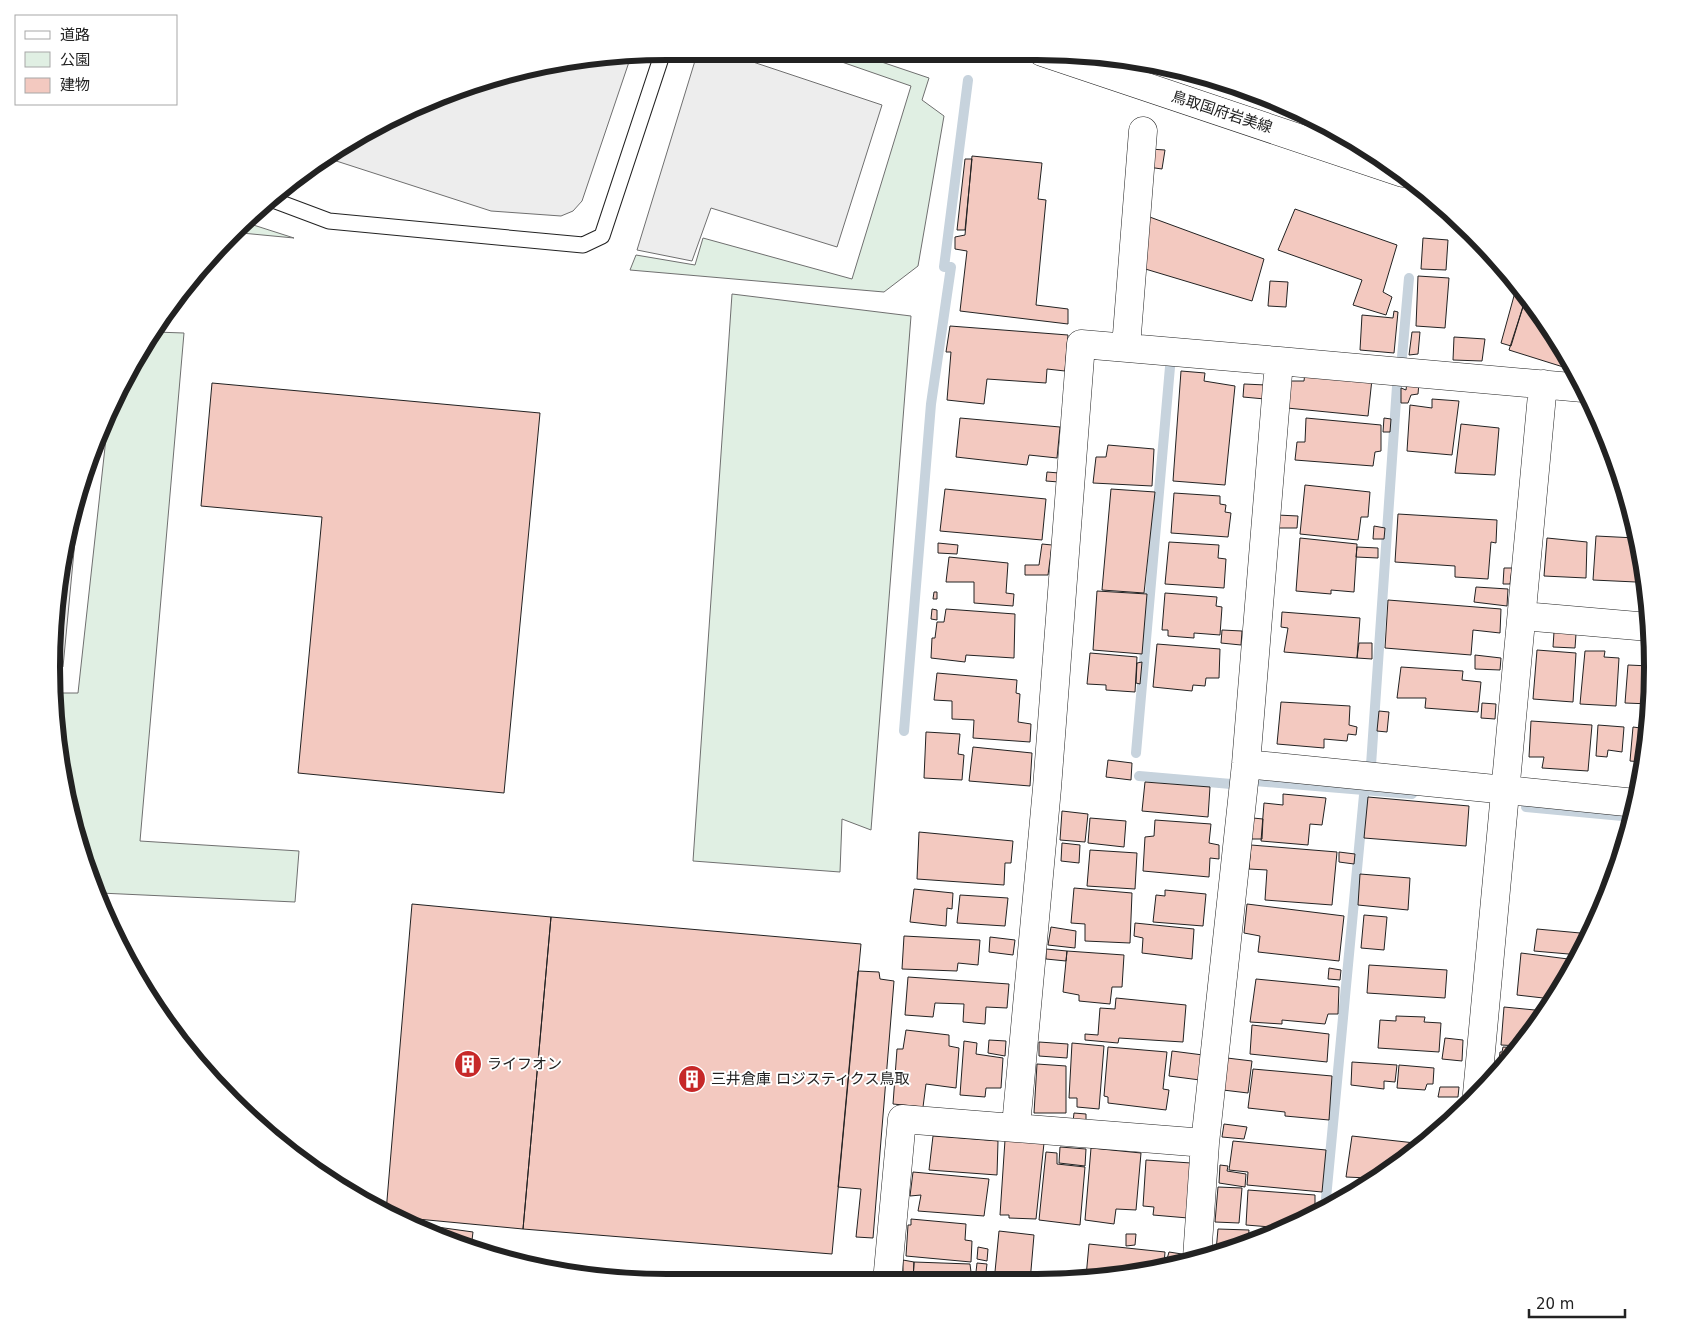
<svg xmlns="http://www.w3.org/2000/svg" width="1704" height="1334" viewBox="0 0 1704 1334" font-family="'DejaVu Sans','Noto Sans JP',sans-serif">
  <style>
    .green { fill: #e0efe3; stroke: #6f6f6f }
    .parking { fill: #ededed; stroke: #6f6f6f }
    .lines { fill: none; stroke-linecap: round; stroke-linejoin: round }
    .stream { stroke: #c7d3dd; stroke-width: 10 }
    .building { fill: #f3c9c0; stroke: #222 }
    .lane-casing { stroke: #222; stroke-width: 17 }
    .street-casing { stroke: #222; stroke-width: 29 }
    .primary-casing { stroke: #222; stroke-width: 29 }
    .lane { stroke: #fff; stroke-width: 15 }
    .street { stroke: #fff; stroke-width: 28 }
    .primary { stroke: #fff; stroke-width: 28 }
    .labels { text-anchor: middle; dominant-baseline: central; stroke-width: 4; stroke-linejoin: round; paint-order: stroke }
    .street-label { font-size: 15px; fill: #222; stroke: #fff }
    .poi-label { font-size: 15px; fill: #222; stroke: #fff; text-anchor: start }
    .rim { fill: none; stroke: #222; stroke-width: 6 }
  </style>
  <rect width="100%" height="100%" fill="#fff"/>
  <path class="green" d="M813,52H852L929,78L922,100L944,116L918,266L884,292L630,270L636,255L695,265L703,238L852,279L911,86Z
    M244,222L294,238L231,232Z
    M732,294L911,316L871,830L842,819L840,872L693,861Z
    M155,332L184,333L140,841L299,851L295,902L100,893L72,827L55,693H78L108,420L134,359Z"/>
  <path class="parking" d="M698,51H720L882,105L837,247L711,208L692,261L637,250Z
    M631,56L582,201L573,211L561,216L491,211L327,158L359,134L507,72Z
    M80,488L63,667H51L72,508Z"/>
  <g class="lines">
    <path class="stream" d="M1402,357L1409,278
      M904,731L931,404L951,267H944L968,80
      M1136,753L1170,367
      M1371,765L1397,386
      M1139,776L1231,784
      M1255,781L1412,794
      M1526,807L1633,817
      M1325,1209L1364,795"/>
  </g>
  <path class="building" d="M1150,149L1165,150L1162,169L1148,167Z
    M972,156L1042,163L1038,199L1046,200L1036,305L1068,309V324L960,311L967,251L955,249V237L965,235Z
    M965,159H972L965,230H957Z
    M1295,209L1397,245L1383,292L1392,297L1386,315L1353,305L1362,280L1278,250Z
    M1147,216L1264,259L1252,301L1142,268Z
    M1423,238L1448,240L1446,270L1421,269Z
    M1418,276L1449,278L1445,328L1416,326Z
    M1270,281L1288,282L1286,307L1268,306Z
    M1517,285L1526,297L1511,346L1501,343Z
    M1526,297L1570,359L1576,371L1509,350Z
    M1394,311L1398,312L1394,353L1360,350L1362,315L1393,318Z
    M950,326L1068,335L1065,371L1047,369L1046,383L987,379L984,404L947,400L951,352H946Z
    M1412,332H1420L1418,354L1409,355Z
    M1454,337L1485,339L1482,361L1453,360Z
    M1181,371L1205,373L1204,381L1235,386L1225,485L1173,481Z
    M1305,372L1372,379L1368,416L1287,408L1288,381H1304Z
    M1407,382L1419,383L1418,394L1411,395L1408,403H1401V388L1406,390Z
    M212,383L540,413L504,793L298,773L322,517L201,506Z
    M1244,384L1266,385L1265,399L1243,397Z
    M1432,399L1459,401L1452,455L1407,451L1410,405L1432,408Z
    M960,418L1060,427L1057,458L1029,455L1027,465L956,457Z
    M1306,418L1381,425V451L1375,452L1373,466L1295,460L1297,442H1305Z
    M1384,418L1391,419L1390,432H1383Z
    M1461,424L1499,428L1495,475L1455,473Z
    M1108,445L1154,449L1152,486L1093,483L1096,457H1106Z
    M1047,472L1059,473V482L1046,481Z
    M1305,485L1370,492L1368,517H1361L1358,540L1300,534Z
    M945,489L1046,499L1042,540L940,531Z
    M1111,489L1155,492L1144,593L1102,590Z
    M1174,493L1220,496V504L1226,505L1225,512L1231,513L1228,537L1171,533Z
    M1398,514L1497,520L1496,543L1491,542L1488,579L1455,577V566L1395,562Z
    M1277,515L1298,516L1297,528H1276Z
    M1374,526L1385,528L1384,539H1373Z
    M1596,536L1636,538L1638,547L1636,582L1593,580Z
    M1300,538L1357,544L1354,592L1331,590V594L1296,591Z
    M1547,538L1587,542L1586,578L1544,576Z
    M1169,542L1219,545L1218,558L1226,559L1224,588L1165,584Z
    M938,543L958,545L957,554L938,553Z
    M1042,544L1052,545L1048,575H1025V565H1039Z
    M1357,547L1378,548V558L1356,557Z
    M949,557L1008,563L1006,593L1014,594L1013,606L974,603V582H946Z
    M1504,568H1512L1510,584H1503Z
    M1643,568L1647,584H1642Z
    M1476,587L1508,589L1507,606L1474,602Z
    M1097,591L1147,594L1142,654L1093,650Z
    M934,592H937V599H933Z
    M1165,593L1217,597L1216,606L1222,607L1220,635L1194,633V638L1168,636V630H1162Z
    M1388,600L1501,609L1500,633L1473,630L1471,655L1385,648Z
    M932,609L937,610V620L931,619Z
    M946,609L1015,614L1014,658L966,655L965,662L931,658L932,638H935L937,622H944Z
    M1282,612L1360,618L1357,658L1284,652L1288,628L1281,627Z
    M1222,630L1242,631L1241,645L1221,643Z
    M1554,632L1576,634L1575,648L1553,647Z
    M1359,643H1372V659L1357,658Z
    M1157,644L1220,649L1219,678H1206L1205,686L1193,685L1192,691L1153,687Z
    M1537,650L1576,653L1573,702L1533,699Z
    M1585,651H1605L1604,657L1619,658L1616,706L1580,704Z
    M1090,653L1137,657L1135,692L1106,690V685L1087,684Z
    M1475,655L1501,658L1500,670L1475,669Z
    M1142,662L1140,684L1136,683L1137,663Z
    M1628,665L1650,666L1651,704L1625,703Z
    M1401,667L1463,671L1462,680L1481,682L1478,712L1425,708L1426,698H1397Z
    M937,673L1017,680L1016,693L1020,694L1018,722L1031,724L1030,742L973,738L974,720L952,719V701L934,700Z
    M1281,702L1350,706L1349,725L1357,727L1356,735L1348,734L1347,741L1324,739V748L1277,744Z
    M1482,703L1496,704L1495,719L1481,718Z
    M1379,711L1389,712L1387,732L1377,731Z
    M1531,721L1592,725L1588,771L1542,768L1544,757H1529Z
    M1598,725L1624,727L1622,752L1608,750L1607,757L1596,756Z
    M1633,727L1648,729L1642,762L1630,761Z
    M926,732L960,734L958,754L964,755L962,780L924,778Z
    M973,747L1032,753L1030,786L969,781Z
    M1108,760L1132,763L1131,780L1106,777Z
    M1145,782L1210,787L1208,817L1142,811Z
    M1283,794L1326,798L1322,825L1310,824L1308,845L1261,841L1264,803L1283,805Z
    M1368,797L1469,806L1466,846L1364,838Z
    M1062,811L1088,814L1085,842L1060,840Z
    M1090,818L1126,821L1124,847L1088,843Z
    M1253,818L1263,819L1262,839H1251Z
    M1155,820L1211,824L1209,843L1219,845V859L1210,858L1209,877L1143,871L1145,837L1154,836Z
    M919,832L1013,841L1011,863H1005L1004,885L917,879Z
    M1062,843L1080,845L1079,863L1061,861Z
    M1251,845L1337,852L1332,905L1265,900L1267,870L1249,869Z
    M1090,850L1137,853L1135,889L1087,886Z
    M1339,852L1355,854L1354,864L1339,862Z
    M1360,874L1410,878L1408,910L1358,905Z
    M1074,888L1132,893L1130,943L1085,941V924L1071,923Z
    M914,889L953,893L952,909L947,908L946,926L910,922Z
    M1165,890L1206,894L1203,926L1153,922L1156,895L1165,896Z
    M960,895L1008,898L1005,926L957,923Z
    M412,904L551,917L523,1229L396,1217L386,1212Z
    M1247,904L1344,916L1339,961L1258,952L1260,936L1244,933Z
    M1364,915L1387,917L1384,950L1361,948Z
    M551,917L861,944L832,1254L523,1229Z
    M1135,923L1194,929L1192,959L1142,953L1143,938L1134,936Z
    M1051,927L1076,931L1075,948L1048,945Z
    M1537,929L1591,934L1580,955L1534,951Z
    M904,936L980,940L978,965L958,963L957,971L902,969Z
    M990,937L1015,940L1013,955L989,952Z
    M1046,949L1067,951L1066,961L1046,959Z
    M1067,951L1124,955L1122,987H1112L1110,1004L1079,1001V995L1063,992Z
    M1521,953L1576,960L1552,999L1517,995Z
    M1369,965L1447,970L1445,998L1367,993Z
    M1329,968L1341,970L1340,980L1328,979Z
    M858,971L879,972L880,979L894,981L873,1238L856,1237L861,1189L838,1187Z
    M908,977L1009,984L1007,1008L986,1007L985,1024L963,1022L964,1004L935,1003L933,1017L905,1015Z
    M1256,979L1339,987L1338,1014H1328L1325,1024L1282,1020V1024L1250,1022Z
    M1116,998L1186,1005L1183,1042L1119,1038L1118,1043L1085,1040V1034L1098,1035L1100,1008L1115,1009Z
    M1504,1007L1545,1011L1521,1046L1501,1045Z
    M1396,1016L1425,1017L1424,1022L1441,1023L1439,1052L1378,1048L1380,1020L1396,1021Z
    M1252,1025L1329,1034L1327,1062L1250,1054Z
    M906,1030L949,1035V1046L959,1048L956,1088L926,1084L923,1107L893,1104L897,1049H903Z
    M1445,1038L1463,1040L1462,1061L1442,1059Z
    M989,1040L1006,1041L1005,1056L988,1053Z
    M964,1041L977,1043L976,1054L1003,1058L1001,1088H986L985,1097L960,1095Z
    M1039,1042L1068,1044L1067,1058L1039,1056Z
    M1072,1043L1104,1046L1099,1109L1077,1107V1098H1069Z
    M1108,1047L1167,1052L1163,1089L1169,1090L1166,1110L1108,1103V1097L1104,1096Z
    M1503,1047L1520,1048L1498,1071L1500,1052H1502Z
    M1172,1051L1203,1055L1200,1080L1169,1076Z
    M1227,1058L1252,1061L1248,1093L1223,1090Z
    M1352,1062L1397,1065L1395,1082L1384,1081V1089L1351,1085Z
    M1037,1064L1066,1066V1113H1034Z
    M1399,1065L1434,1068L1433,1084H1427L1425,1090L1397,1088Z
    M1253,1069L1332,1076L1329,1120L1285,1116V1112L1248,1108Z
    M1440,1087H1459L1458,1097H1438Z
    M1074,1113L1086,1114V1122H1073Z
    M1224,1124L1247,1127L1244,1139L1222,1137Z
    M933,1136L998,1141L997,1175L929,1170Z
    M1352,1136L1424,1144L1367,1184L1368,1178L1346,1177Z
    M1005,1140L1044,1143L1036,1219L1009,1218V1215H1000Z
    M1233,1141L1326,1150L1322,1192L1247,1185L1248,1172L1229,1170Z
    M1060,1147L1086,1149L1085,1166L1059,1163Z
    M1091,1148L1141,1153L1136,1210L1116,1209L1114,1224L1085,1220Z
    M1046,1152L1057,1153V1164L1085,1167L1080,1225L1039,1220Z
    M1146,1160L1191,1163L1188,1218L1153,1215L1154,1207L1143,1206Z
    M1220,1165L1228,1166L1227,1171L1246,1174L1245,1187L1219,1183Z
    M913,1172L989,1179L984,1216L918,1211L921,1195L910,1196Z
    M1218,1187L1242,1188L1239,1223L1215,1222Z
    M1248,1190L1315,1195V1210L1319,1212L1283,1228L1246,1225Z
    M911,1219L966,1224L965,1240L972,1241L971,1262L906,1256L908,1225H911Z
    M437,1227L473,1232L471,1248L436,1237Z
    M1218,1229L1249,1230L1248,1244L1223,1252V1250L1216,1251Z
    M999,1231L1034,1235L1030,1282H994Z
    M1258,1233L1271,1234L1257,1240Z
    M1126,1234H1136L1135,1245L1126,1246Z
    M1089,1244L1165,1252L1164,1264L1096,1278L1086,1277Z
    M978,1247L988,1249L987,1261L977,1259Z
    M1169,1252L1182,1254V1261L1167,1259Z
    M903,1260L914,1262L913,1282H903Z
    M914,1262L970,1264L971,1272L977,1273L976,1282H913Z
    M977,1263L987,1264L986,1272H976Z
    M546,1271L655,1281L654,1282Z"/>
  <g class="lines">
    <g class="lane-casing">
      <path id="lane" d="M273,200L329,221L583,245L602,236L663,52"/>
    </g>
    <g class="street-casing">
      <path id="street" d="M1126,347L1143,131
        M1522,616L1649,627
        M1246,764L1636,803
        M1477,1094L1543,384
        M1016,1126L1047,788L1081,344L1279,361
        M1197,1258L1205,1143L1246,764L1279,361L1583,388
        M887,1282L902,1119L1205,1143"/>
    </g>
    <g class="primary-casing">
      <path id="primary" d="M1042,52L1403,173"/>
    </g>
    <use href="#lane" class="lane"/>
    <use href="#street" class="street"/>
    <use href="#primary" class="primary"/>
  </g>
  <defs>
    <g id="building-disc" transform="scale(1.4375)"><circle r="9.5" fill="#c62828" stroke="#fff"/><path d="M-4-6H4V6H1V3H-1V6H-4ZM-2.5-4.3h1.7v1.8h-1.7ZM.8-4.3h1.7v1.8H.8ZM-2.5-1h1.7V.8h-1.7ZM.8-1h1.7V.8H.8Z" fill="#fff"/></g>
  </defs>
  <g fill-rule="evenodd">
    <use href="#building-disc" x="468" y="1064"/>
    <use href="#building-disc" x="692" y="1079"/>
  </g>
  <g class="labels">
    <g class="street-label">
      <text transform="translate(1222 112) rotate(18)">鳥取国府岩美線</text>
    </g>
    <g class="poi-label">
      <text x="487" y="1064">ライフオン</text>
      <text x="711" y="1079">三井倉庫 ロジスティクス鳥取</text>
    </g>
  </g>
  <path d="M0 0H1704V1334H0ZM667 60H1037A607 607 0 0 1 1644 667V667A607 607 0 0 1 1037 1274H667A607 607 0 0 1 60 667V667A607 607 0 0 1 667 60Z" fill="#fff" fill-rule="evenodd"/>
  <path class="rim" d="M667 60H1037A607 607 0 0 1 1644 667V667A607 607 0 0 1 1037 1274H667A607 607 0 0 1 60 667V667A607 607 0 0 1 667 60Z"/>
  <rect x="15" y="15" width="162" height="90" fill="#ffffff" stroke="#a7a7a7"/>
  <rect x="25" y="31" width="25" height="8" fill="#ffffff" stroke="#a7a7a7"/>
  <text x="60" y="40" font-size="15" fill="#222222">道路</text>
  <rect x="25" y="52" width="25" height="15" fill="#e0efe3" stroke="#a7a7a7"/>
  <text x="60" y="65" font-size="15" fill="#222222">公園</text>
  <rect x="25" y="78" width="25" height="15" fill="#f3c9c0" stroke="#a7a7a7"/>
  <text x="60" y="90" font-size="15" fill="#222222">建物</text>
  <path d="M1529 1309v8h96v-8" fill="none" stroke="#222222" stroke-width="2.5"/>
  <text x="1536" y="1309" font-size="15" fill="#222222" stroke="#ffffff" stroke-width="4" paint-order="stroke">20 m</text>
</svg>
